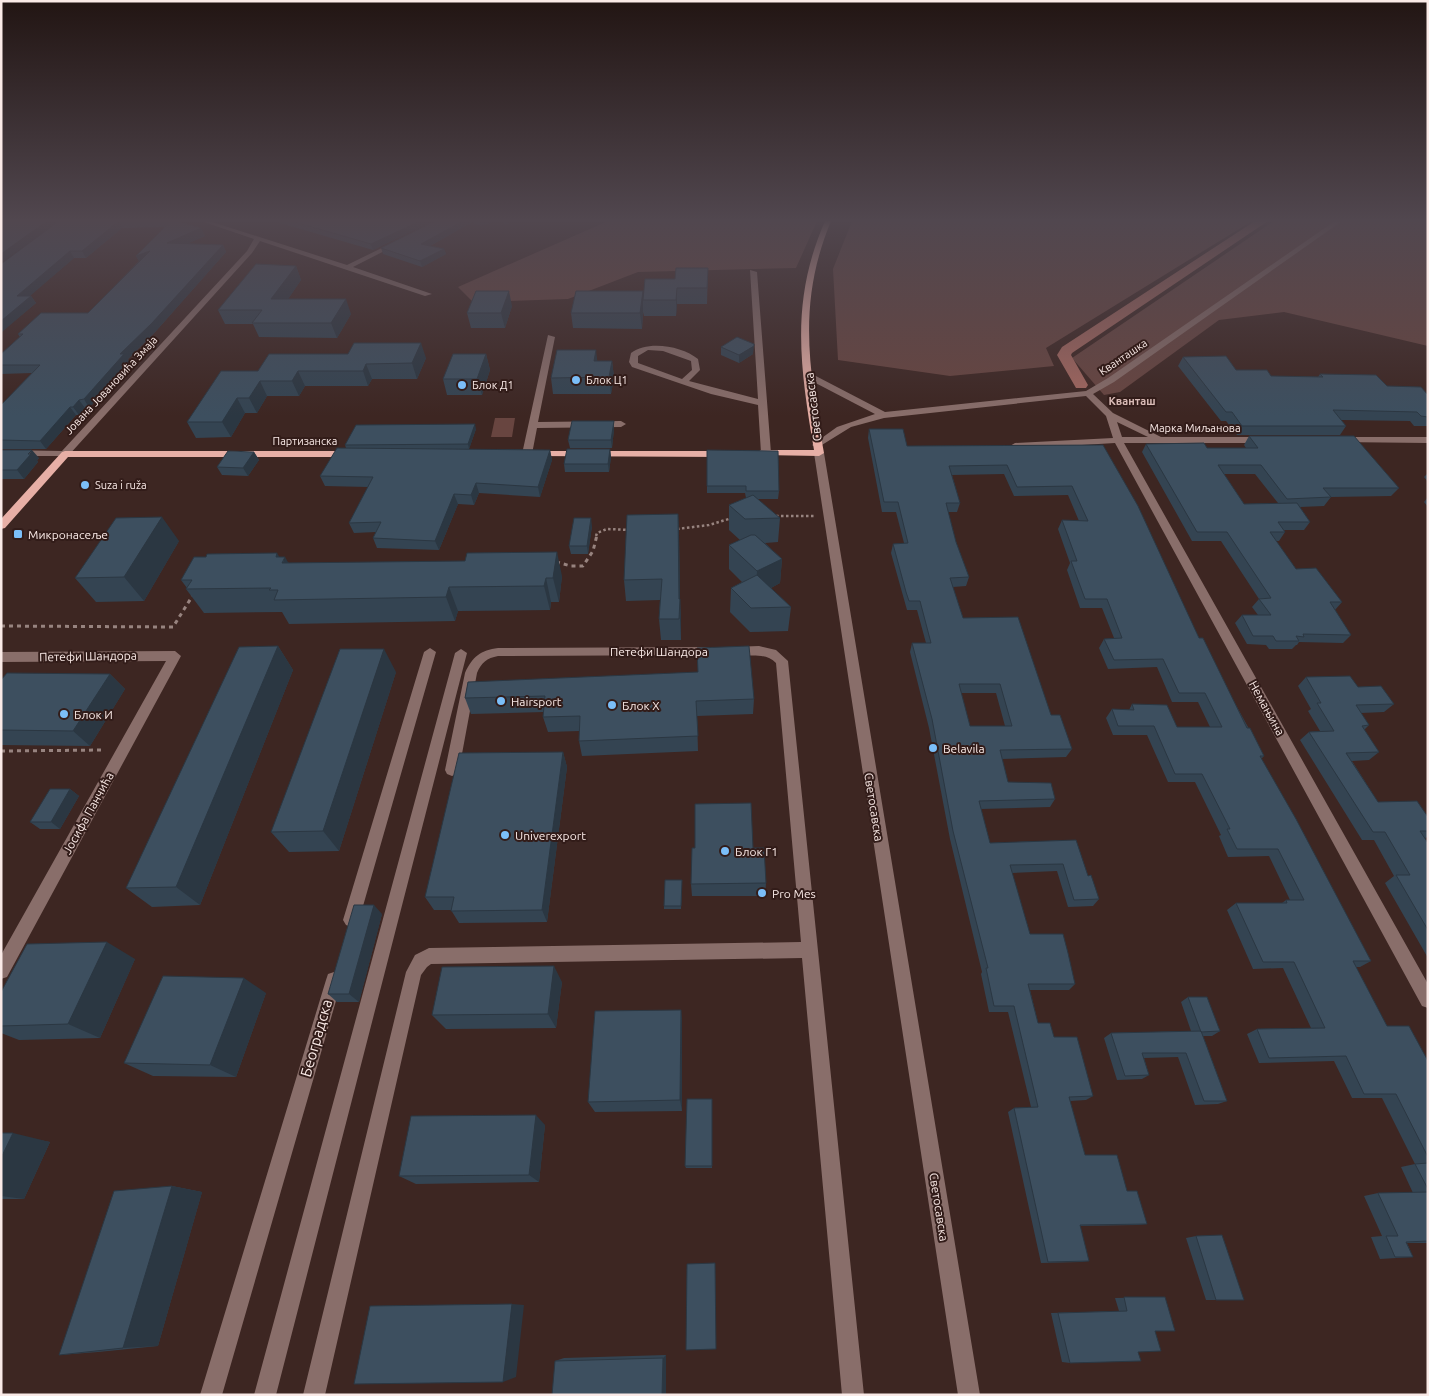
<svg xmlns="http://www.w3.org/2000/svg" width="1429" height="1396" viewBox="0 0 1429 1396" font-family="Ubuntu,sans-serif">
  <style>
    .green { fill: #684540 }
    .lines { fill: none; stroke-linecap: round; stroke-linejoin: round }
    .canal { fill: #a46860; fill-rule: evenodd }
    .path-far1 { stroke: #97837f; stroke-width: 2.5; stroke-dasharray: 2.5 2.5; stroke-linecap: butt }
    .path { stroke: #97837f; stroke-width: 3; stroke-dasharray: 4 4; stroke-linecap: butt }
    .minor { fill: #896e6a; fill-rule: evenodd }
    .major { fill: #e7afa6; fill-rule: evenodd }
    .wall { fill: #344452; fill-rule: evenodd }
    .shaded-wall { fill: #2b3742 }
    .building { fill: #3d4f5f; stroke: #2b3742; fill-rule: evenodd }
    .poi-dot { fill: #7bbef8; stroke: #321c19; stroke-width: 2 }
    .labels { text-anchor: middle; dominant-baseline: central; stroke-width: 4; stroke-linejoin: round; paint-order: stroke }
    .far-street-label { font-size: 11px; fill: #faeae7; stroke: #321c19 }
    .far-poi-label { font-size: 11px; fill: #faeae7; stroke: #321c19; text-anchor: start }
    .far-neighbourhood-label { font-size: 11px; font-weight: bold; fill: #dabcb7; stroke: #321c19 }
    .street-label { font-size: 12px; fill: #faeae7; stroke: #321c19 }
    .poi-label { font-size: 12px; fill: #faeae7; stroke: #321c19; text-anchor: start }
    .near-street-label { font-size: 15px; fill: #faeae7; stroke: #321c19 }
  </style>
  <rect width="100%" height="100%" fill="#3d2622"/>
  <path class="green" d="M608,221H817L796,268L638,272L568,299L473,302L458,287Z
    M852,221H1252L1046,348L1054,366L950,376L838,360L833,269Z
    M1274,221H1426L1428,229V346L1284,312L1219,320L1120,392L1104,395L1072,358Z
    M495,418H515L512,437H491Z"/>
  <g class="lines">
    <path class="canal" d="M1255,221H1268L1072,353L1071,355L1088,385L1086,388H1076L1057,355L1062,347Z"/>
    <path class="path-far1" d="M776,516H814
      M677,529L709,525L732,518
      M596,536L597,533L607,529L631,530"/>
    <path class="path" d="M556,562L571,566H583L593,551L597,535
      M1,626L173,627L193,595
      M1,751L105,750"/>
    <path class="minor" d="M201,221H209L347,265L394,242H398V244L353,267L432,294L425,296L260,241L252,253L68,456H1V450L62,451L247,251L254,239Z
      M1335,221H1342L1114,382L1093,394L1113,413L1161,437H1263L1268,440L1263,443H1124L1428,984V1008L1422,1006L1115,443L1015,449L1010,446L1015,443L1113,438L1106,416L1086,396L884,418L851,427L817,448L812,445L837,427L875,414L806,378V374H812L885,412L1086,391L1108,378ZM1117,422L1148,437H1122Z
      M750,270L757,272L771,453L766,456L761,453L758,405L711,394L632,367L629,362L631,353C648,340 682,346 698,359L700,370L689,381L758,399ZM648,350L663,351L691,361L692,370L682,379L638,363V356Z
      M548,335L555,337L538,422L621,421L626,424L621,427L537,428L532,454L527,457L522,454Z
      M1340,437H1428V443L1337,442L1335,440Z
      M819,450L824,453L980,1395H958L814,453Z
      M759,646L776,650L788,661L864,1395H842L802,958L431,964L427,967L421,975L325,1395H303L406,972L415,955L429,948L801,942L776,663C762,648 734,662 726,651L732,647Z
      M712,647L718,651L712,655L498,656C487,658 481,663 477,673L459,770L457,774L452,776L447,774L445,770L465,673C472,657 481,650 498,648Z
      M430,648L436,652L359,920L356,925L351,927L346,925L343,920L424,652Z
      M461,649L467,653L276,1395H254L455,653Z
      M175,651L181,656L7,977L1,979V955L166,661L1,662V652Z
      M334,972L340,974L342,980L222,1395H200L326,980L328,974Z"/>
    <path class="major" d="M825,221H831C797,303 809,369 824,453L819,456L758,455L756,453L761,450H814C800,367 790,301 825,221Z
      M65,451H349L354,454L349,457H68L5,528L1,529V519L62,452Z
      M534,451H724L729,454L724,457L531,456V452Z"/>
  </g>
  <path class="wall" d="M1,221H169L170,222L205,236L186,244L223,245L226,252L156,331L128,359L129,362L89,408H85L79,415H76L46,449H1V404H2L32,373L1,374V354L20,337L18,334L88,313L139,261L136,256L165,227L122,228L86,258H74L29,296H31L36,303L1,332V264L38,236Z
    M273,221H433L373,250Z
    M435,221H496L480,226L472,222L430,246L444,249L446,254L422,267L383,254L381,248Z
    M499,221H515L506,224Z
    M296,266L301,280L288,299L351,314L337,338L259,337L253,324H225L218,310Z
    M708,268L707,304H677L676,316H644L643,312L642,329L573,328L571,313L643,295L675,279Z
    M512,306L505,328H471L467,313Z
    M721,347L753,354L739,363L721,355Z
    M486,354L490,370L482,395H447L443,379Z
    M1183,357L1236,370L1271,376L1318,377L1320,374L1387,386L1428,395V426H1414L1410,421L1341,420L1346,426L1340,435H1237L1226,421H1221L1178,366Z
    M426,358L417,379H372L368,386H305L299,396H267L257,413H245L231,437L196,438L187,422L258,371Z
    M597,361H612L614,377L611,394H553L551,378Z
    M476,429L469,449H390L550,450L552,460L540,497L479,493L474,505L458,504L439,550L377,548L373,538L376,532L354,533L349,523L368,487L325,486L320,476L346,448L345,445Z
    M614,429L612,448H570L568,440Z
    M869,429L907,446L1103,445L1199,638L1264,756L1261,759L1371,961L1360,967H1356L1387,1026L1428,1061V1243H1407L1413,1257L1380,1259L1371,1237L1382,1236L1364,1196L1378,1193H1413L1401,1167L1415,1164L1382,1098H1352L1334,1061L1259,1063L1247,1034L1257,1029L1311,1028L1283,968L1253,969L1227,910L1236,903H1282L1286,900H1290L1269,856L1228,857L1219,836L1221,835L1195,782H1168L1147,735H1113L1106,718L1112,709L1129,710L1132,704L1177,727H1210L1198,702H1172L1157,667L1108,669L1099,648L1104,639L1114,638L1102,608H1080L1067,570L1070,563L1058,529L1062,520L1079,521L1068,495L1014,496L1004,474L952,475L960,503L957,512H948L956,542L969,577L966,586L953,587L963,618L1051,715L1072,749L1066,757L1002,759L1008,782L1055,799L1050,807L981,809L990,843L1076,840L1088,876L1099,899L1093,906L1068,907L1057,871L1012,873L1030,934L1075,984L1069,990H1030L1038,1023L1054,1037L1093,1096L1086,1100L1070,1101L1085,1155L1127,1191L1147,1224L1137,1225L1080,1226L1089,1261L1081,1262L1041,1263L1008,1112L1014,1108L1031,1107L1008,1012H989L981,974L982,972L950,839L929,728L910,652L912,643H926L917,610H907L891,553L893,544L904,543L896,512H882L868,438ZM961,693H996L1005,726H970Z
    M1249,436L1399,488L1391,496L1331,497L1324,506L1300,507L1310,522L1304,530H1284L1285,532L1279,541H1276L1296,569L1342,602L1335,610L1351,635L1343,643L1299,642L1297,645H1296L1292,649H1269L1266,645L1247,644L1235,623L1242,615H1258L1252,607L1259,599L1221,541H1192L1142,452L1146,444L1207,448H1246L1244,445ZM1224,474H1255L1278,503L1244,504Z
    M610,449L611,457L609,472H565L564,464Z
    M1,450L39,458L37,460L38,462L24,479H1Z
    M707,450L779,491L778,499H757L780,518L778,542L765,543L782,559L780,583L771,588L791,607L788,631L750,632L730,612L731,588L742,582L729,569V545L740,540L729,530V505L746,498L745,493H707Z
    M254,452L259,460L248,476L222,475L217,467Z
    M1428,473V482L1424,477Z
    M1428,497V507L1424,502Z
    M678,514L679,535L680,599L681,620V640H661L659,619L660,600L626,601L624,580Z
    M592,526L588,554H571L569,546Z
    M179,541L144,601L96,602L75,578Z
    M206,557H279L289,563L562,576L559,602H551L550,610L458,611L455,621L289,624L282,612L204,613L186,589L187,588L181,580Z
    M278,646L293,670L200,905L152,907L126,888Z
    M396,672L339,851L289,852L271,832Z
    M110,674L125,689L90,746L1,745V680Z
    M1306,677L1358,687L1394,704L1384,712L1361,713L1369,725L1364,730L1379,752L1369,760L1352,761L1378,802L1428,817V837L1425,838L1428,843V958L1385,883L1394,876L1374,840H1362L1300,740L1309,732L1320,731L1308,711L1311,709L1298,686Z
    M468,682L754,699L753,714L697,716L698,751L582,756L579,741V731L548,732L543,717L544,712L471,714L465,698Z
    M563,752L567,767L547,922L459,923L451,910H434L425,897Z
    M70,789L79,796L60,829H40L30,822Z
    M753,848L766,883L765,896H692L691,884Z
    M682,880L681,909H664V906Z
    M382,914L359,1002H337L328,994Z
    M135,959L100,1038L19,1040L1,1033V992Z
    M562,982L556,1028L446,1029L432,1015Z
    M266,993L236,1077L153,1076L124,1063Z
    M1188,997L1220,1031L1212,1036H1203L1227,1101L1218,1104L1195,1105L1178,1057L1144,1058L1149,1075L1142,1079L1117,1080L1104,1038L1111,1033L1191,1031L1181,1002Z
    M681,1010L682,1024V1111L595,1112L588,1102Z
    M712,1099V1168H686L685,1166Z
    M545,1125L539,1182L416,1184L399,1176Z
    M1,1133L50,1142L24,1199H1Z
    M172,1186L202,1192L158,1346L98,1352L59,1355Z
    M1196,1236L1244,1300H1206L1186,1238Z
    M1165,1297L1155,1331L1070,1363L1062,1362L1051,1313L1119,1311L1115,1298Z
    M666,1355V1395L555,1361L564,1358Z"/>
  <path class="shaded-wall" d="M47,221H59L1,263V254Z
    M119,221L122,228L86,258L82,251Z
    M420,221H433L373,250L371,244Z
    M463,221H472V222L423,250L421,244Z
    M479,221H496L480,226Z
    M506,221H515L506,224Z
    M201,228L205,236L171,251L167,243Z
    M223,245L226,252L156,331L128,359L129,362L89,408L84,399L120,354Z
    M444,249L446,254L422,267L420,261Z
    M70,251L74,258L22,303L17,296Z
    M150,251L140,263L136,256Z
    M296,266L301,280L278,314L271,299Z
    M677,288V304L676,316V300Z
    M509,291L512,306L505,328L501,313Z
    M643,291V312L642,329L640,313Z
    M31,296L36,303L2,332L1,330V321Z
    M346,299L351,314L337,338L331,323Z
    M421,343L426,358L417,379L412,363Z
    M754,346L753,354L739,363V355Z
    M596,350L598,366L594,361Z
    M486,354L490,370L482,395L477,379Z
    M612,361L614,377L611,394L609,377Z
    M366,364L372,379L368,386L363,371Z
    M298,371L305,386L299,396L292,381Z
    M260,381L267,396L257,413L249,398Z
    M237,398L245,413L231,437L222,422Z
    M79,400L85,408L79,415L73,407Z
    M70,407L76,415L46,449L40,441Z
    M614,421V429L612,448L611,440Z
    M475,424L476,429L469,449L468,444Z
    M610,449L611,457L609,472L608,464Z
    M32,450L39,458L37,460L38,462L24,479L17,470Z
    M550,450L552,460L540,497L538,487Z
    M254,452L259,460L248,476L243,468Z
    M476,483L479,493L474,505L471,495Z
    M454,494L458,504L439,550L435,541Z
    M678,514L679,535L680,613V599L681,620V640L679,599Z
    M162,517L179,541L144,601L124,577Z
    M591,518L592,526L588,554L587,546Z
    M557,552L562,576L559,602L553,578Z
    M277,553L283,563L285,557L299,581L276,557Z
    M782,559L780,583L756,596L757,571Z
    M546,578L551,602L550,610L544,586Z
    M449,587L458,611L455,621L446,597Z
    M278,646L293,670L200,905L176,887Z
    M384,649L396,672L339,851L323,831Z
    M110,674L125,689L90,746L73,731Z
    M563,752L567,767L547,922L542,910Z
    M70,789L79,796L60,829L51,822Z
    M374,905L382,914L359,1002L349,994Z
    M107,942L135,959L100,1038L68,1024Z
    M554,966L562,982L556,1028L548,1014Z
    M244,978L266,993L236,1077L210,1065Z
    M681,1010L682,1024V1111L680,1100Z
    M536,1115L545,1125L539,1182L529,1175Z
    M13,1133L50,1142L24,1199L1,1196V1158Z
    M172,1186L202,1192L158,1346L123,1348Z
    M512,1304L524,1305L516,1377L503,1382Z
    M666,1355V1395H662L663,1358Z"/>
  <path class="building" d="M1,221H47L1,254Z
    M59,221H158H119L82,251H70L17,296H31L1,321V264Z
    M171,221H176L201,228L167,243L223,245L152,323L120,354H124L84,399L79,400L73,407H70L40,441L1,440V404H2L40,365H1V354L23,334H18L41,313H88L150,251L136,256Z
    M291,221H420L371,244Z
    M435,221H463L421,244L444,249L420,261L381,248Z
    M256,264L296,266L271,299H346L331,323H252L262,310H218Z
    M676,268H708L707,288H677L676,300H643L645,279H675Z
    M476,291H509L501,313H467Z
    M576,291H643L640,313H571Z
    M737,337L754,344V346L739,355L721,347Z
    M354,343H421L412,363L366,364L363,371H298L292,381H260L249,398H237L222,422H187L221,371H258L269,354H348Z
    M557,350H596L594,361H612L609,377L551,378Z
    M453,354H486L477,379H443Z
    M1226,356L1236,370H1267L1271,376L1323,377L1320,374L1376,375L1387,386L1421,387L1428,395V417L1421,416L1417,412L1333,410L1346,426H1242L1232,412H1226L1183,357Z
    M572,421H614L611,440H568Z
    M475,424L468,444L345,445L356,425Z
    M869,429H903L907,446L1103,445L1138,506L1199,638H1203L1247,728H1250L1264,756H1260L1296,819L1371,961H1353L1387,1026H1409L1428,1061V1157L1396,1094H1364L1346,1056L1269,1058L1257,1029L1325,1028L1294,962H1263L1236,903H1287L1286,900H1304L1278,849H1237L1227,829H1230L1202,774H1175L1154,726H1118L1112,709L1134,710L1132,704L1167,705L1177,727H1222L1205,693H1179L1163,659L1114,660L1104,639L1122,638L1107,599H1085L1071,561H1077L1062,520L1088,521L1072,486L1017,487L1007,465L949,466L960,503H946L956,542L969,577L950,578L963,618L1018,617L1051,715H1060L1072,749L1000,750L1008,782L1051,783L1055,799L979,801L990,843L1076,840L1088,876L1091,875L1099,899L1074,900L1063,864L1010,865L1030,934H1063L1068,953L1075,984H1028L1038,1023H1050L1054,1037H1077L1093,1096L1069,1097L1085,1155H1117L1127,1191H1137L1147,1224L1080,1225L1089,1261L1048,1262L1014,1108L1038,1107L1014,1006H994L986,968H988L953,831L932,719L912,643H931L920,601H909L906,592L893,544L908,543L898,502H884ZM959,684H1000L1012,726H970Z
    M1249,436H1354L1399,488H1323L1331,497L1287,499L1261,465H1218L1244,504L1297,503L1310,522H1278L1285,532H1270L1296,569L1316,568L1342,602H1330L1351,635L1303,634L1304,637L1296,636L1299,641H1276L1273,636H1253L1242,615H1271L1259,599L1271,598L1227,532H1197L1146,444L1204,443L1207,448H1258Z
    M337,448L550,450L538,487L476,483L471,495L454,494L435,541L373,538L381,522L349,523L373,477L320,476Z
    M567,449H610L608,464H564Z
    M1,450H32L28,454H31L17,470H1Z
    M707,450L778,451L779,491H746V486H707Z
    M228,451L254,452L243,468L217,467Z
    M753,495L780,518L745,519L729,505Z
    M678,514L679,599H680L679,619H659L662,579L624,580L627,515Z
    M162,517L124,577L75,578L116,518Z
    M574,518H591L587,546H569Z
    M751,535H755L782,559L757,571L729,545Z
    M557,552L553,578H546L544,586L449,587L446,597L274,600L278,590H269L271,588L186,589L192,580H181L194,557H206L207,554L277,553L276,557H285L282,563L465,561L467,553Z
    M757,575L791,607L751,608L731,588Z
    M278,646L176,887L126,888L239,647Z
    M749,646L754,699L696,701L698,736L579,741L580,716L543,717L545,696L465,698L468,682L698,672L697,648Z
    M340,649H384L323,831L271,832Z
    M7,673L110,674L73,731L1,730V680Z
    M1350,676L1358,687L1381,686L1394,704L1356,705L1369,725L1362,726L1379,752L1346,753L1378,802L1417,801L1428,817V831H1420L1428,843V930L1396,875H1410L1385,832H1373L1309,732L1334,731L1317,703H1321L1306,677Z
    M563,752L542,910L451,911L454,897H425L459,753Z
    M50,789H70L51,822H30Z
    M751,803L753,848H764L766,883L691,884L692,848H695V804Z
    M665,880H682L681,906H664Z
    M354,905H374L349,994H328Z
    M107,942L68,1024L1,1026V992L27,944Z
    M554,966L548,1014L432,1015L442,967Z
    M163,976L244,978L210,1065L124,1063Z
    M1188,997H1207L1220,1031L1201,1032Z
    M681,1010L680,1100L588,1102L595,1011Z
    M1201,1031L1227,1101H1204L1186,1053H1142L1149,1075L1125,1076L1111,1033Z
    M687,1099H712V1166H685Z
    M536,1115L529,1175L399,1176L411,1116Z
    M1,1133H13L1,1158Z
    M1428,1163V1189L1415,1164Z
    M172,1186L123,1348L59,1355L114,1191Z
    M1428,1192V1241L1406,1242L1413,1257H1395L1386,1236H1398L1378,1193Z
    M1222,1235L1244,1300H1216L1196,1236Z
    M715,1263L716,1349L686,1350L687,1264Z
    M1124,1297H1165L1175,1331H1155L1161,1351L1138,1352L1141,1361L1070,1363L1058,1313L1127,1311Z
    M512,1304L503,1382L354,1384L370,1306Z
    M663,1358L662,1395H552L555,1361Z"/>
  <linearGradient id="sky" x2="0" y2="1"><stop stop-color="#221513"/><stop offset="0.53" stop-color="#51474f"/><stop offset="1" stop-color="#51474f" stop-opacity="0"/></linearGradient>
  <rect width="1429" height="416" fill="url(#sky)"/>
  <g class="poi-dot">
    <circle cx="576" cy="380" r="5"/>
    <circle cx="462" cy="385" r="5"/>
    <circle cx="85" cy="485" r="5"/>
    <rect x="13" y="529" width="10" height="10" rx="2.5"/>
    <circle cx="501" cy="701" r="5"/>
    <circle cx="612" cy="705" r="5"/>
    <circle cx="64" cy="714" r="5"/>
    <circle cx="933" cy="748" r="5"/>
    <circle cx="505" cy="835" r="5"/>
    <circle cx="725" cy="851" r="5"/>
    <circle cx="762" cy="893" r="5"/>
  </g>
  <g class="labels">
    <g class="far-street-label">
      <text transform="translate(1123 357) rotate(-34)">Кванташка</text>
      <text transform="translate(111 385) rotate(-47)">Јована Јовановића Змаја</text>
      <text x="1195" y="428">Марка Миљанова</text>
      <text x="305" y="441">Партизанска</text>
    </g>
    <g class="far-poi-label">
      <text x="586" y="380">Блок Ц1</text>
      <text x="472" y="385">Блок Д1</text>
      <text x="95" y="485">Suza i ruža</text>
    </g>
    <g class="far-neighbourhood-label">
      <text x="1132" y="401">Кванташ</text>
    </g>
    <g class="street-label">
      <text transform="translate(813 407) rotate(-97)">Светосавска</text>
      <text x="659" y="651">Петефи Шандора</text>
      <text transform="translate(88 656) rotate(-1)">Петефи Шандора</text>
      <text transform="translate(1267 708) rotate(61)">Немањина</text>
      <text transform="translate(874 807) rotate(81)">Светосавска</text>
      <text transform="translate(88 813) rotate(-61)">Јосифа Панчића</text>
      <text transform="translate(939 1207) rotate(81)">Светосавска</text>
    </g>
    <g class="poi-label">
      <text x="28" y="534">Микронасеље</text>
      <text x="511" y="701">Hairsport</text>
      <text x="622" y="705">Блок Х</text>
      <text x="74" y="714">Блок И</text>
      <text x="943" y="748">Belavila</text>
      <text x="515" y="835">Univerexport</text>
      <text x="735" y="851">Блок Г1</text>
      <text x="772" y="893">Pro Mes</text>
    </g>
    <g class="near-street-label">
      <text transform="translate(316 1038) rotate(-74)">Београдска</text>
    </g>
  </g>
  <rect width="1429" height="1396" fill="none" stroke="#faeae7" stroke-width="5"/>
</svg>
